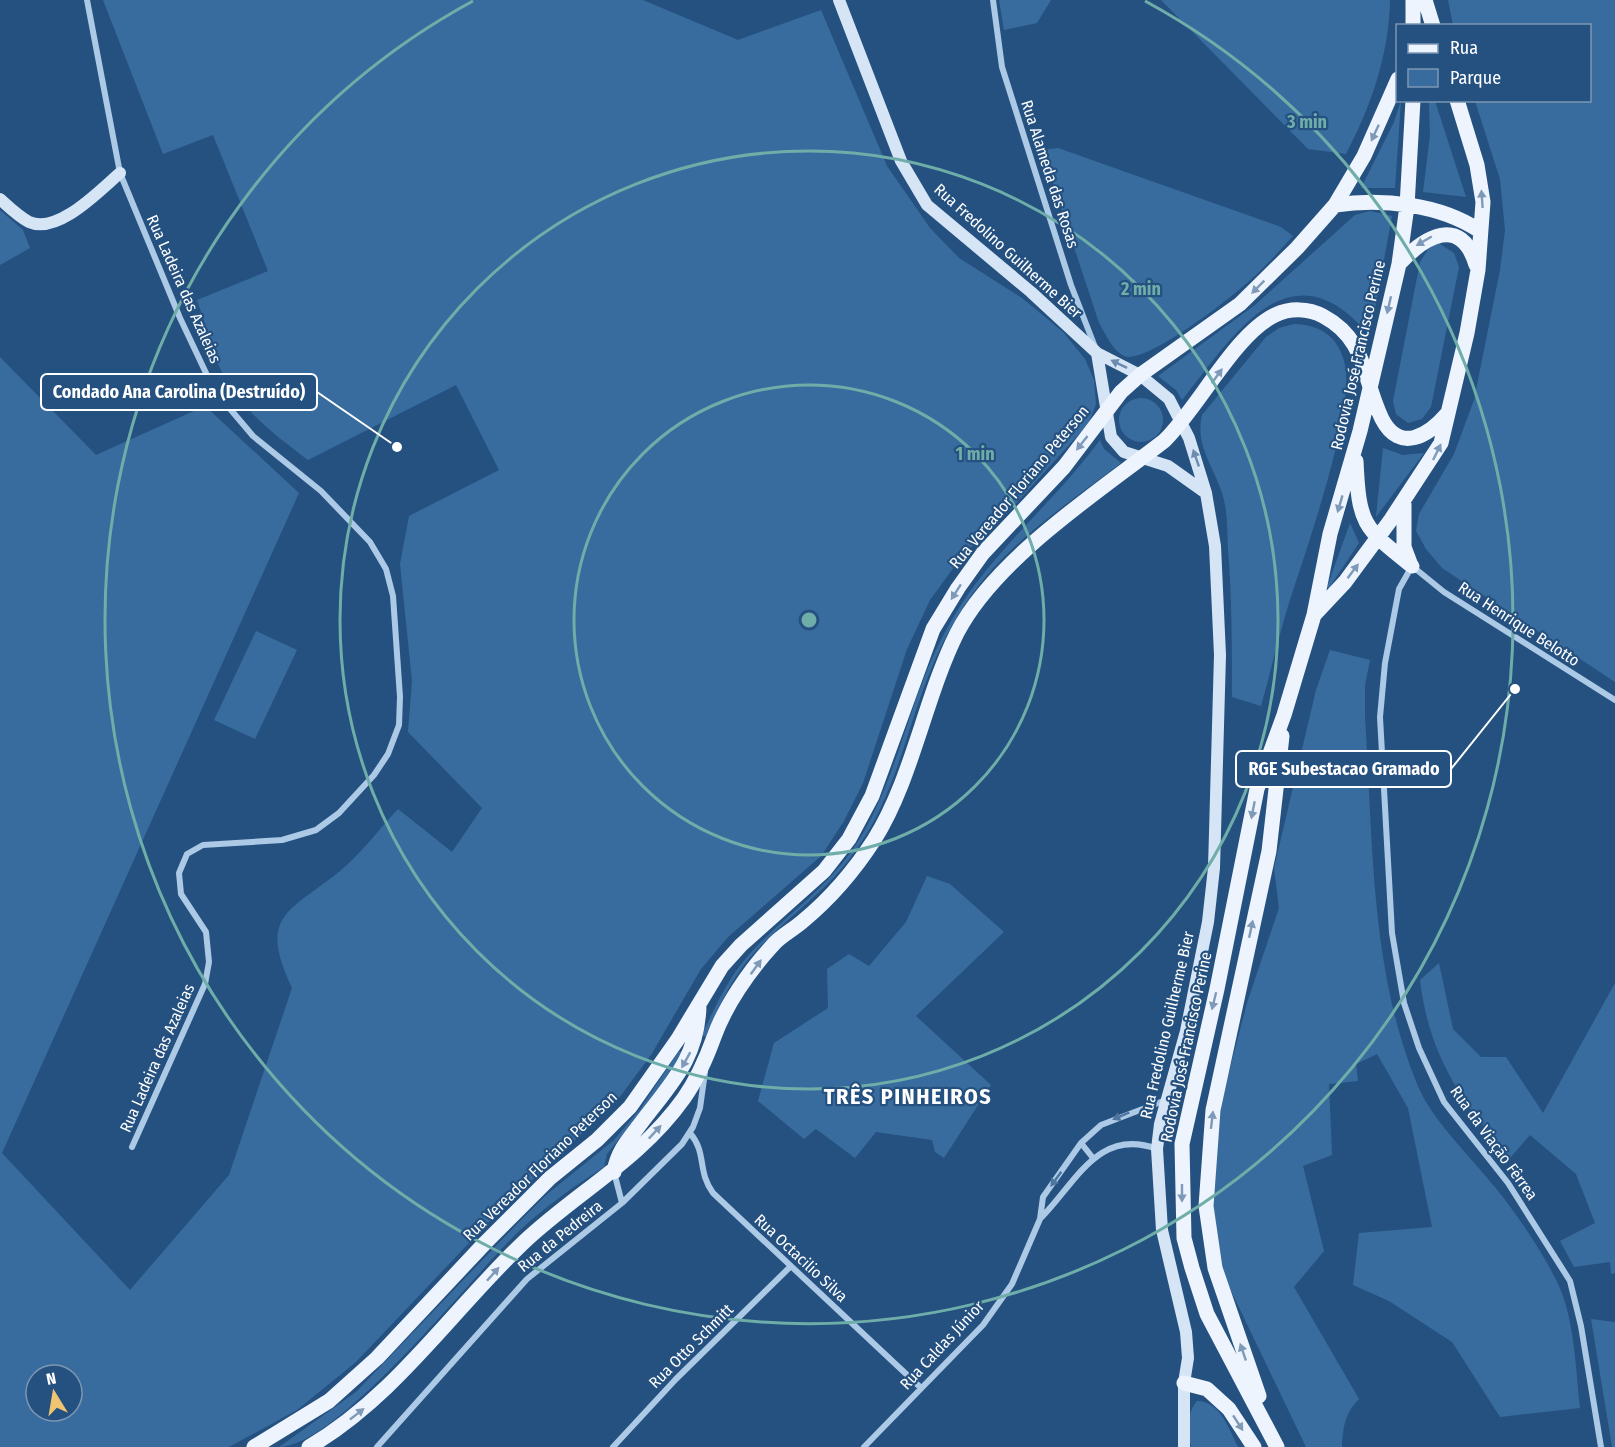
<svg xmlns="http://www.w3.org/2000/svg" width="1615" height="1447" viewBox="0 0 1615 1447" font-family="'Fira Sans Condensed',sans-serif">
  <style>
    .green { fill: #396c9e; fill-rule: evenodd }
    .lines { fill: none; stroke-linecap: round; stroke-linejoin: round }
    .street { stroke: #acc9e6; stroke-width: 6 }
    .secondary { stroke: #d5e5f6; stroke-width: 12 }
    .primary { stroke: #edf4fd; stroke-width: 15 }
    .oneway { fill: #7f9ab8 }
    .oneway2 { fill: #6b8caf }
    .oneway3 { fill: #4e759f }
    .ring { fill: none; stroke: #6fada8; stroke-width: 3 }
    .labels { text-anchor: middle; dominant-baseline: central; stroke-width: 4.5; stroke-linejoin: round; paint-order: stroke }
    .street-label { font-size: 16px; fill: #fff; stroke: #255180 }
    .district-label { font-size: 22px; font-weight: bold; letter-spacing: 1.5px; fill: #fff; stroke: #255180 }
    .centre { fill: #6fada8; stroke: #255180; stroke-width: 3 }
    .ring-label { font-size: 18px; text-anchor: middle; font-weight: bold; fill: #6fada8; stroke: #255180; stroke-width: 4.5; stroke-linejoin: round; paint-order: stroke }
    .leader { fill: none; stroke: #fff; stroke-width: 2 }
    .callout-dot { fill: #fff; stroke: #255180; stroke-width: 2 }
    .callout { fill: #255180; stroke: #fff; stroke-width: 2 }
    .callout-label { font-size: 18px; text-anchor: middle; font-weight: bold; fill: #fff }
  </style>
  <rect width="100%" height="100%" fill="#255180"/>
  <path class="green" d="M103,0H643L738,40L821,10L887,166L930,228L959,258L1022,298L1063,332L1085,359L1094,380L1096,404L1089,423L1010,510L962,556L930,600L907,649L863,783L844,821L821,856L728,937L701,969L651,1055L616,1102L506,1204L356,1362L297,1410L229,1447H0V357L96,455L205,406L299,493L2,1153L130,1290L229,1175L292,988C257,914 290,912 340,871C362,853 379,829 398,809L452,852L482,808L408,732L412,681L400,564L409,516L499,470L456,385L308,460C278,437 248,415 228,383C214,361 206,325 197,300L268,271L213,135L163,154ZM36,1375H72V1411H36Z
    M999,0H1051L1037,23L1004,30Z
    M1161,0H1390C1389,55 1371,106 1346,154L1308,149Z
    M1448,0H1615V682L1442,568L1426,549L1416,531L1419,514L1454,454L1474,400L1500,270L1505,230L1500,179L1475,101L1590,100V26L1453,25Z
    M1401,101L1395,188H1361L1394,122Z
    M1429,101H1435L1466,197L1423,192L1430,135Z
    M1058,148L1281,227L1293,236C1276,254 1260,273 1241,288C1224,303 1144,365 1124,356C1112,350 1105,333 1099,323L1042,150Z
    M0,210L23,230L30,248L0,265Z
    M1370,211L1392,216L1370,336C1290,240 1233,336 1182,400L1176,390L1158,376L1255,305L1355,215Z
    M1440,244L1454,253L1459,267L1431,407L1422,419L1408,423L1396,414L1393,401L1420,262L1431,245Z
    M1294,324C1319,325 1337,335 1344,361C1358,408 1302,560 1286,613C1277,643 1270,675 1261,706L1232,697C1232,648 1232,598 1228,549C1227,531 1228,511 1222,493C1213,465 1195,446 1202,415L1266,337L1279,328Z
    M1119 420a22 22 0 1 1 44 0a22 22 0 1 1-44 0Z
    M1100,440L1104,449L1121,463C1036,527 975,564 932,667C907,726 896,794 858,847C826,895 782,919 747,961C729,984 717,1010 706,1037L702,1035C715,1007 727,980 747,957C782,917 828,889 857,843C898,779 908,701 944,634C983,558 1050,508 1100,440Z
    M1383,448L1403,455L1424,453L1376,517Z
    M1350,523L1359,543L1329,588L1327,587Z
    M256,631L297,650L255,739L214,720Z
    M1330,650L1370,660L1365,685V718C1373,840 1370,969 1417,1084C1431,1119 1469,1155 1493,1185C1514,1209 1553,1267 1563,1296C1575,1331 1576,1372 1580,1408L1500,1417L1452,1342L1389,1301L1353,1285L1359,1233L1432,1227L1408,1108L1377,1054L1356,1064L1358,1081L1329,1084L1332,1155L1303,1166L1324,1251L1294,1287L1359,1399C1345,1413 1343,1427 1342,1447H1306L1222,1272L1211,1202L1217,1126L1223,1095L1247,1003L1279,908L1274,868L1316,690Z
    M927,876L950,884L1004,932L916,1016L991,1085L944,1158L935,1152L932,1140L876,1132L855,1158L816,1129L804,1139L758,1101L774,1043L828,1008L827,969L849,954L869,966L906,922Z
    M1439,963L1453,1029L1481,1057H1506L1543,1113L1615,983V1273L1611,1274L1610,1262L1574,1267L1560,1241L1595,1223L1576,1174L1530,1135L1510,1158C1461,1102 1429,1055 1420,980Z
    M679,1051L683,1053L656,1094L607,1154L604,1167C573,1187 543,1208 517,1233C471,1278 337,1447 279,1447L356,1392L517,1224L546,1195L614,1140L640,1109Z
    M1591,1319L1615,1322V1447H1612Z
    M1197,1401C1220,1401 1229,1429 1238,1447H1191C1188,1431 1186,1414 1197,1401Z"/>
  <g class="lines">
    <path class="street" d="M87,0L120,173L180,318L214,390L253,436L321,491L370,542L386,569L393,596L400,697L399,725L388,754L374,775L339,813L316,830L282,840L203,845L187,854L179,873L181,894L206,932L209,962L205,984L132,1147
      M993,0L1002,67L1071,285L1095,347
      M690,1133C707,1153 697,1171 713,1193L920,1387
      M1081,1143L1093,1158
      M614,1172L622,1203
      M1040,1219C1076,1183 1098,1127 1157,1149
      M377,1447L527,1279L622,1203L682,1144L693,1127L700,1108L705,1072
      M613,1447L676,1379L791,1266
      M864,1447L983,1325L1012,1284L1040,1219L1043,1197L1081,1143L1101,1125L1166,1100
      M1601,1447L1581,1326L1570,1281L1508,1183L1444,1102L1419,1048L1404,1003L1392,933L1380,717L1385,663L1399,589L1412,566L1444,592L1615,700"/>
    <path class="secondary" d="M839,0L901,161L927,205L1031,292L1097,353L1140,375L1169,399L1189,438L1206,493L1215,546L1220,655L1214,868L1208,922L1186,1031L1160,1124L1157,1149L1162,1230L1186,1332L1188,1358L1184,1383V1447
      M0,199C9,207 18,216 29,222C58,235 100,190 120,173
      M1097,353L1111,437L1124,452L1168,466L1206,493"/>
    <path class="primary" d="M1413,0V26
      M1425,0L1433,26
      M1335,205C1382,198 1440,204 1480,231
      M1399,264C1424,237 1461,214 1476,265
      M1356,461C1359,525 1363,527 1412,566
      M1404,504V547L1410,563
      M1314,615L1345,582L1390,521L1441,443L1467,333L1478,270L1483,202L1477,165L1457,100
      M614,1172C617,1153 627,1141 638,1127C669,1085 698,1060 699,1005
      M1184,1383L1207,1389L1229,1409L1254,1447
      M1259,1396L1215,1268L1206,1206L1213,1110L1269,851L1282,736
      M254,1447L329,1401L377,1358L485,1243L550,1178L597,1140L630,1107L678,1039L722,966L741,945L824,871L849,839L872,796L933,629L958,588L983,553L1064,467L1121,392L1140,375L1240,304L1297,248L1335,205L1364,156L1398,79
      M309,1447C396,1396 452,1310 524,1242C577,1192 640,1160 684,1098C698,1078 706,1059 714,1037C725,1006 749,971 772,946C780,936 793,930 803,921C832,897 854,871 874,840C912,780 925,697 957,633C995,559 1098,492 1164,441C1199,407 1234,335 1275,315C1290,308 1308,308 1323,316C1368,340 1362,379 1382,419C1400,454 1429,435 1447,414
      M1277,1447L1207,1314L1192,1268L1184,1238L1182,1144L1217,989L1257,789L1284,715L1314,615L1330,534L1360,431L1399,264L1407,206L1413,100"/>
  </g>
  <defs><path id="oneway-solid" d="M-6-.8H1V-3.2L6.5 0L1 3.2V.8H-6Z" transform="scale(1.5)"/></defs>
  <g class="oneway">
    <use href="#oneway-solid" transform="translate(1375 133) rotate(115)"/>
    <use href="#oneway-solid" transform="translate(1482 199) rotate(-94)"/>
    <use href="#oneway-solid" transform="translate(1424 241) rotate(150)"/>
    <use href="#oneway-solid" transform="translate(1258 287) rotate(135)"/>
    <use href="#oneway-solid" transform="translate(1389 305) rotate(103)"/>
    <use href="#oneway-solid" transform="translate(1217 376) rotate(-54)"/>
    <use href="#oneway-solid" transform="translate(1082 443) rotate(128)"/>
    <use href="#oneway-solid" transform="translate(1437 452) rotate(-64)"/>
    <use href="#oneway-solid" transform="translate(1340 504) rotate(106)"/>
    <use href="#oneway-solid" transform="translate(1353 571) rotate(-53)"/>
    <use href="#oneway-solid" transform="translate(956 592) rotate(123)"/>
    <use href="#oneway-solid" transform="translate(1253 810) rotate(101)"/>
    <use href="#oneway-solid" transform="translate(1251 929) rotate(-78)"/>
    <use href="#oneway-solid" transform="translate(756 967) rotate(-54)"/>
    <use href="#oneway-solid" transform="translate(1214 1001) rotate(104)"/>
    <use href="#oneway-solid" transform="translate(686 1060) rotate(119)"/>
    <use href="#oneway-solid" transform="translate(1212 1120) rotate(-83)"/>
    <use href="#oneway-solid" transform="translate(655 1132) rotate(-47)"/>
    <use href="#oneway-solid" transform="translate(1182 1193) rotate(90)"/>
    <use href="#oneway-solid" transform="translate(493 1274) rotate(-48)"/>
    <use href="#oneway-solid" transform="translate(1243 1352) rotate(-109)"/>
    <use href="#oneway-solid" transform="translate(357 1414) rotate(-38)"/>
    <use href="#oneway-solid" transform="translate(1238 1423) rotate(57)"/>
  </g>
  <g class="oneway2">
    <use href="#oneway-solid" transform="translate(1119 364) rotate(-154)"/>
    <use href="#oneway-solid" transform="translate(1196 458) rotate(-109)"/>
  </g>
  <g class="oneway3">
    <use href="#oneway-solid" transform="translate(1121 1116) rotate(157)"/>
    <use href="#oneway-solid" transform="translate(1056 1179) rotate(126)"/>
  </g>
  <g class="ring">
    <circle cx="809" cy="620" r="235"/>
    <circle cx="809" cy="620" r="469"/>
    <path d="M1145 1A704 704 0 1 1 473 1"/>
  </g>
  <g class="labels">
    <g class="street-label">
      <text transform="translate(1050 174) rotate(72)">Rua Alameda das Rosas</text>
      <text transform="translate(1008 251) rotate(42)">Rua Fredolino Guilherme Bier</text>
      <text transform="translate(184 289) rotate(66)">Rua Ladeira das Azaleias</text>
      <text transform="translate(1358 355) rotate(-77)">Rodovia José Francisco Perine</text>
      <text transform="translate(1019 487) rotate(-50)">Rua Vereador Floriano Peterson</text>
      <text transform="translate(1519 624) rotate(33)">Rua Henrique Belotto</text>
      <text transform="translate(1167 1025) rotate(-77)">Rua Fredolino Guilherme Bier</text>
      <text transform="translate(1186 1047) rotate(-78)">Rodovia José Francisco Perine</text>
      <text transform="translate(157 1058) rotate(-66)">Rua Ladeira das Azaleias</text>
      <text transform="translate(1494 1143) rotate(54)">Rua da Viação Fêrrea</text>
      <text transform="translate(540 1166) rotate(-44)">Rua Vereador Floriano Peterson</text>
      <text transform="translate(560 1236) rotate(-39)">Rua da Pedreira</text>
      <text transform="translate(801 1258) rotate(43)">Rua Octacilio Silva</text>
      <text transform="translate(942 1345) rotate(-47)">Rua Caldas Júnior</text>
      <text transform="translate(691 1346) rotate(-45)">Rua Otto Schmitt</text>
    </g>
    <g class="district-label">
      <text x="908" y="1096">TRÊS PINHEIROS</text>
    </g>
  </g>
  <circle cx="809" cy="620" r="9" class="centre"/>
  <g class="ring-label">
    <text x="1307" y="128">3 min</text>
    <text x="1141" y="295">2 min</text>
    <text x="975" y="460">1 min</text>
  </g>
  <path class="leader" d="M397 447L317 392M1515 689L1451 769"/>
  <g class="callout-dot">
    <circle cx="397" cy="447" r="6"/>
    <circle cx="1515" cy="689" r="6"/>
  </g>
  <g class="callout">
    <rect x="41" y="374" width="276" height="36" rx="6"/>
    <rect x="1236" y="751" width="215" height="36" rx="6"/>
  </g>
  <g class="callout-label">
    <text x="179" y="398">Condado Ana Carolina (Destruído)</text>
    <text x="1344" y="775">RGE Subestacao Gramado</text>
  </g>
  <rect x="1396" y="24" width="195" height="78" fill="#255180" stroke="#7c97b3" stroke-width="1.5"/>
  <rect x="1408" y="44" width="30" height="9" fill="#edf4fd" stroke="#7c97b3" stroke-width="1.5"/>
  <text x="1450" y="54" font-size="18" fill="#ffffff">Rua</text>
  <rect x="1408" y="69" width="30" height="18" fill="#396c9e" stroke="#7c97b3" stroke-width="1.5"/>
  <text x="1450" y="84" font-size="18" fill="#ffffff">Parque</text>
  <g transform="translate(54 1393) rotate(349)"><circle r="28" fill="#255180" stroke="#7c97b3" stroke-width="1.5"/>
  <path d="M0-4.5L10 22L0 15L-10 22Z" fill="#f0c470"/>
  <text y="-9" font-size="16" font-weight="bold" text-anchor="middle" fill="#ffffff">N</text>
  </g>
</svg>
